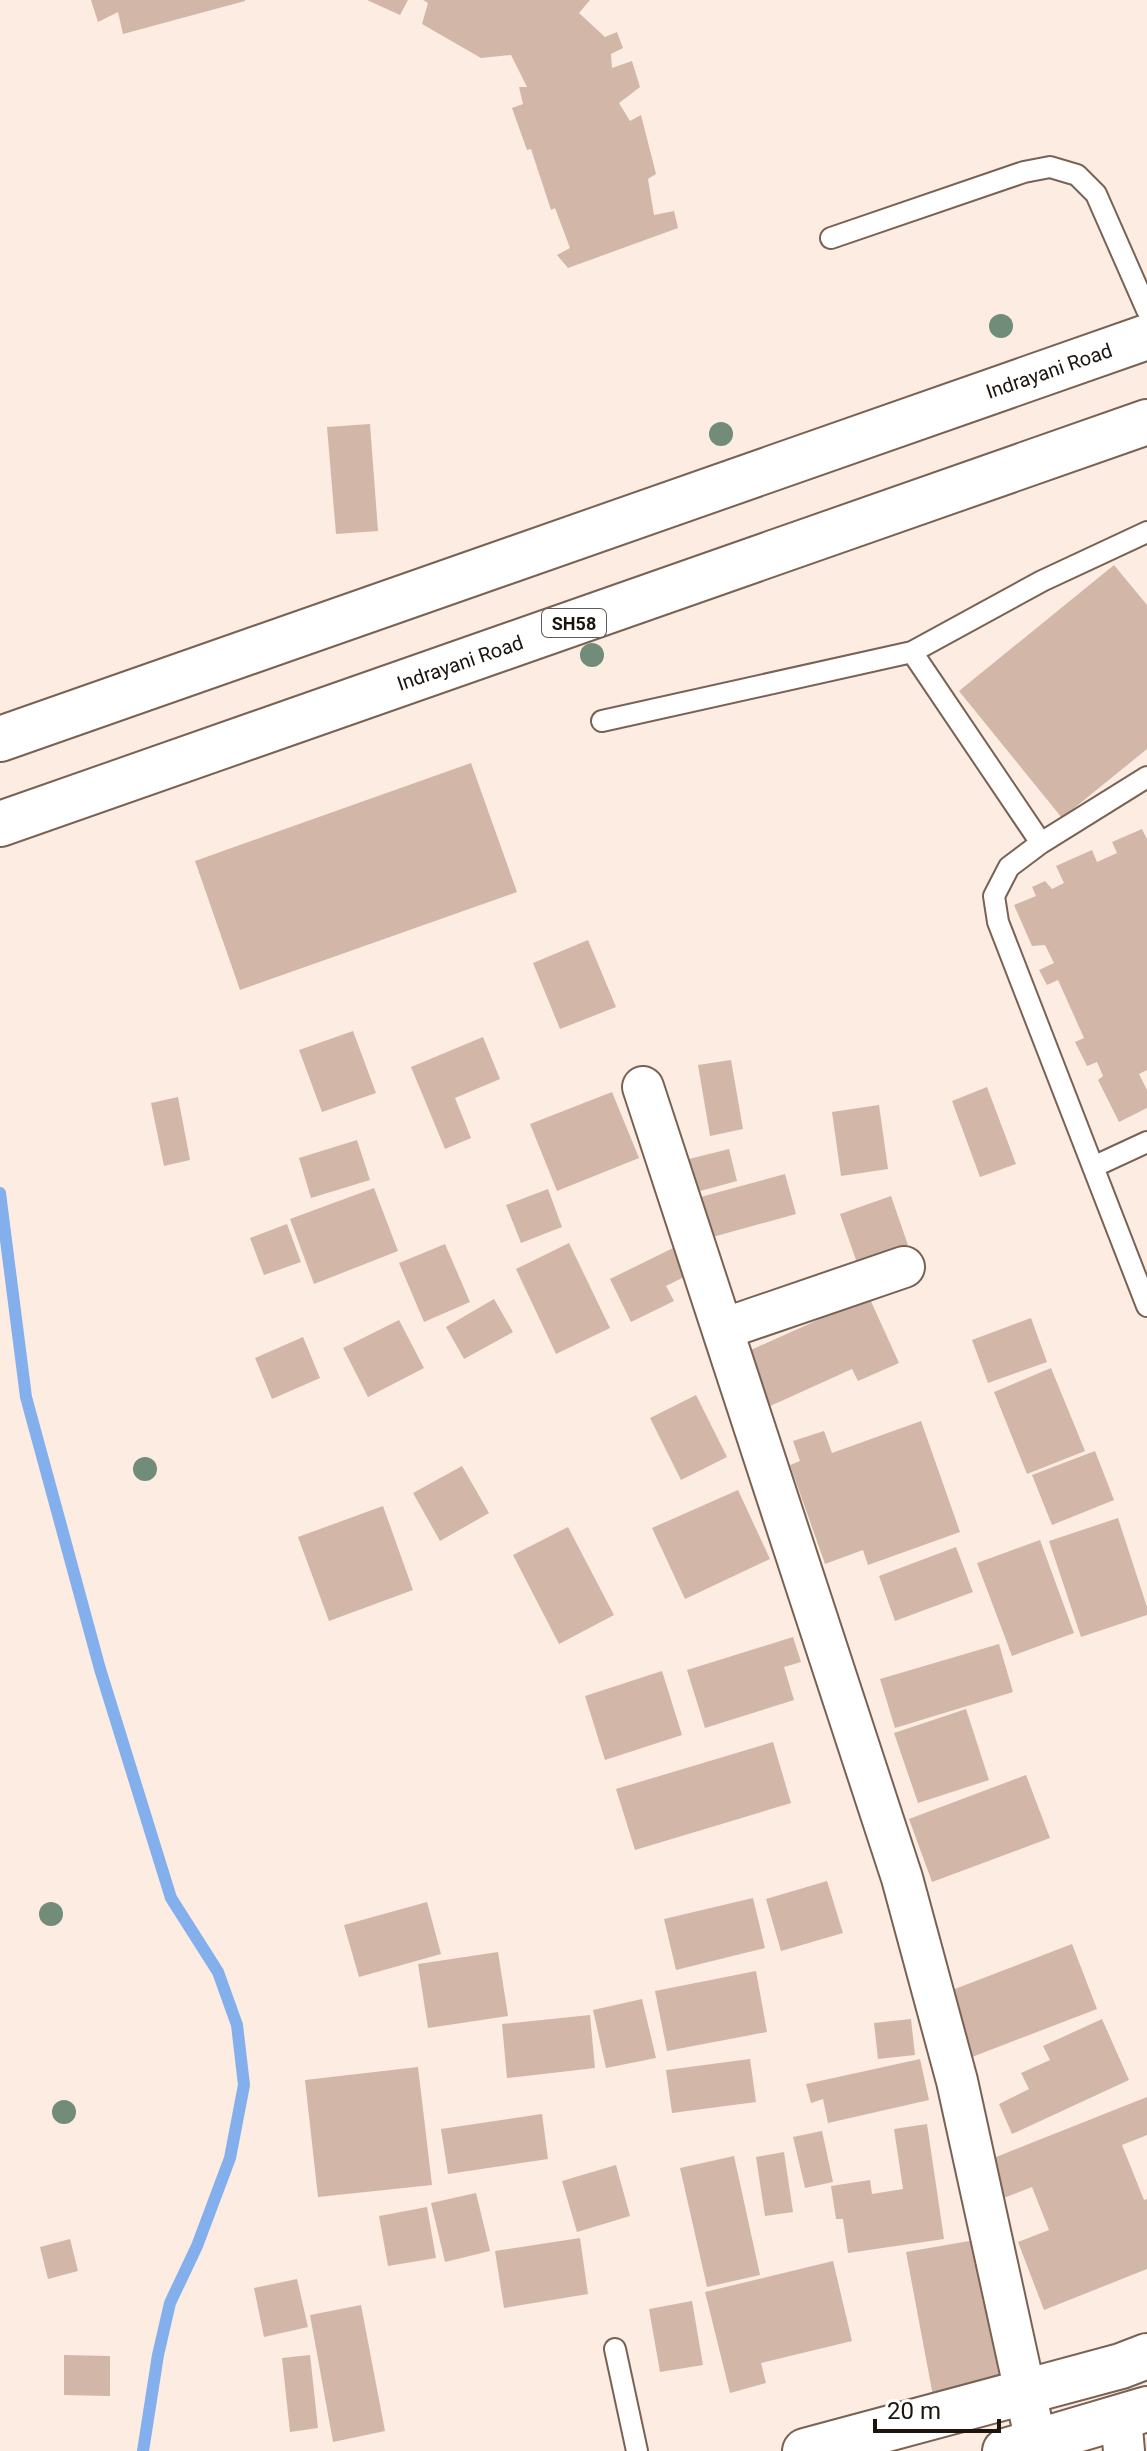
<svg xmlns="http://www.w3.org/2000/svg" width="1147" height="2451" viewBox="0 0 1147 2451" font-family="Roboto,sans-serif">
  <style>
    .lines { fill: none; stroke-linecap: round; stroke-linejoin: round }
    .stream { stroke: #84afed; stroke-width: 12 }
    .building { fill: #d2b7a8 }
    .service-casing { stroke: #796253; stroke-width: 24 }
    .minor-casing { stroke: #796253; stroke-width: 44 }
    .primary-casing { stroke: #796253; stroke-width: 48 }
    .service { stroke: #fff; stroke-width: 20 }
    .minor { stroke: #fff; stroke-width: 40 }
    .primary { stroke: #fff; stroke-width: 44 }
    .tree { fill: #718d79 }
    .labels { text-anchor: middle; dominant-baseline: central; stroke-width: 7; stroke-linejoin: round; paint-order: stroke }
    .shield { fill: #fff; stroke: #615a56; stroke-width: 2 }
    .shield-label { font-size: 18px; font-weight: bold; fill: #1d140e }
    .street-label { font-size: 20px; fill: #1d140e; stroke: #fff }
  </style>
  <rect width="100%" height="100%" fill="#fcece2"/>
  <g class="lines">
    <path class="stream" d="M0,1193L26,1397L100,1669L171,1898L218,1972L237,2025L244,2085L230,2158L197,2246L170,2303L158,2355L143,2451"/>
  </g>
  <path class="building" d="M91,0H245V1L123,34L118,12L98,22Z
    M367,0H408L400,15Z
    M423,0H590L579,13L605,37L617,32L623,48L611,54L612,68L632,61L640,87L619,103L630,121L641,115L656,174L648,179L654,215L674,211L678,228L568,268L557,255L570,248L555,208L551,210L531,149L527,150L512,108L523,104L519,87H527L511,55L481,58L422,24L428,3Z
    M370,424L378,531L336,534L327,427Z
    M1114,565L1147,605V749L1062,818L959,691Z
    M471,763L517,892L240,990L195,861Z
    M1142,829L1147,839V1070L1139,1074L1147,1090V1108L1119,1122L1098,1080L1103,1076L1097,1062L1087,1066L1075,1042L1084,1038L1058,980L1047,985L1039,970L1054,963L1045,945L1032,946L1014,905L1036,896L1032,887L1045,881L1052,889L1064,883L1056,866L1092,850L1097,862L1117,853L1112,842Z
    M588,940L616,1007L560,1029L533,963Z
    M353,1031L376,1093L322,1112L299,1050Z
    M483,1037L500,1079L455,1098L471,1138L445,1149L411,1067Z
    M731,1060L743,1129L710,1136L698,1065Z
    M987,1087L1016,1164L980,1177L952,1101Z
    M612,1092L639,1158L557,1191L530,1124Z
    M178,1097L190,1160L164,1166L151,1103Z
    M879,1105L888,1169L841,1176L832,1112Z
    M357,1140L370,1180L311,1198L299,1158Z
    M729,1149L737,1181L689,1194L681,1161Z
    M785,1174L796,1214L709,1238L697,1198Z
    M374,1188L398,1251L314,1284L290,1219Z
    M548,1189L562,1227L521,1243L506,1205Z
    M891,1196L908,1245L857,1263L840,1214Z
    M287,1224L301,1262L264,1275L250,1238Z
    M569,1243L610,1328L556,1354L516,1269Z
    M445,1244L470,1302L424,1322L399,1263Z
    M673,1248L686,1276L666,1286L674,1301L631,1322L610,1279Z
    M869,1297L899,1363L858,1381L852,1369L768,1407L744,1353Z
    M494,1299L513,1332L464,1359L446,1327Z
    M1031,1318L1047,1362L988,1383L972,1340Z
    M399,1320L424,1368L368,1397L343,1348Z
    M303,1337L320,1378L272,1399L255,1358Z
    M1051,1368L1085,1451L1027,1474L994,1392Z
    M696,1395L727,1457L681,1480L650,1418Z
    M921,1421L960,1532L868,1565L863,1550L825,1564L790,1465L800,1461L793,1441L824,1431L832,1453Z
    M1095,1451L1114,1500L1052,1525L1032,1475Z
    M462,1466L489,1513L440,1541L413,1493Z
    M738,1490L770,1559L685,1599L652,1528Z
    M383,1506L413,1590L329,1621L298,1537Z
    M1118,1518L1147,1607V1615L1081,1637L1049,1541Z
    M568,1527L614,1615L559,1644L513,1555Z
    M1040,1540L1074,1633L1012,1656L977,1563Z
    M956,1547L973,1592L895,1621L879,1576Z
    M793,1637L801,1662L784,1667L794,1700L705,1728L687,1670Z
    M999,1644L1013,1692L895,1728L880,1679Z
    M662,1671L682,1735L605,1760L585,1696Z
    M966,1709L989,1780L918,1803L894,1733Z
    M773,1742L791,1803L635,1850L616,1789Z
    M1026,1775L1050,1838L932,1882L909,1819Z
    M827,1881L843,1933L781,1951L766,1899Z
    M753,1898L765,1948L676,1970L664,1919Z
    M427,1902L441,1954L359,1977L344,1925Z
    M1072,1944L1097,2009L972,2057L947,1992Z
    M498,1952L508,2016L428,2028L418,1964Z
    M756,1971L767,2032L667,2051L655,1991Z
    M642,1999L656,2058L606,2068L593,2010Z
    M590,2015L595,2068L507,2078L502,2024Z
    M911,2019L915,2055L878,2059L874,2023Z
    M1102,2019L1129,2080L1012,2134L999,2104L1029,2089L1021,2073L1050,2060L1043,2046Z
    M750,2059L756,2102L672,2113L666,2070Z
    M920,2059L929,2100L828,2123L823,2099L811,2103L806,2084Z
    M418,2067L432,2185L318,2197L305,2080Z
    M1147,2097V2135L1122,2145L1144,2200L1147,2199V2269L1044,2310L1018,2242L1049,2230L1032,2187L1001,2199L986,2161Z
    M542,2114L548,2159L448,2174L441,2129Z
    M927,2124L944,2239L848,2253L843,2219H836L831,2186L870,2180L872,2194L903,2189L894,2129Z
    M822,2131L833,2182L805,2188L793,2137Z
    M784,2152L793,2212L765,2216L756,2157Z
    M734,2156L760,2275L707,2287L680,2168Z
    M616,2165L630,2216L577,2232L562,2181Z
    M476,2193L490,2251L445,2262L431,2203Z
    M427,2207L436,2258L388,2266L379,2216Z
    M580,2238L588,2294L504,2308L495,2251Z
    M70,2239L78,2271L48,2279L40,2247Z
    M975,2240L1001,2383L933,2396L906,2252Z
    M833,2261L852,2341L761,2363L766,2383L730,2393L705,2292Z
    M297,2279L308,2327L264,2337L254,2288Z
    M692,2301L703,2365L660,2372L649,2309Z
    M361,2305L385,2431L333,2442L310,2315Z
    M64,2355L110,2356V2396L64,2395Z
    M310,2355L318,2428L290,2432L282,2358Z"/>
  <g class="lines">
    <g class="service-casing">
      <path id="service" d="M831,238L1024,172L1050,167L1077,175L1096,194L1147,310
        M602,721L912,652
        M1147,777L1041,843L1009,867L994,896L998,922L1147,1306
        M1041,843L912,652L1042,581L1147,532
        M1093,1167L1147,1142
        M615,2349L637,2451"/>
    </g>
    <g class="minor-casing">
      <path id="minor" d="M643,1087L902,1878L957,2081L1036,2442
        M723,1329L904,1267
        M1121,2417L1124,2451"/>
    </g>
    <g class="primary-casing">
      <path id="primary" d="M0,739L1147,337
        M0,824L1147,422
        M805,2451L1121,2366L1147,2356
        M1005,2451L1147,2409"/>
    </g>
    <use href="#service" class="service"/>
    <use href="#minor" class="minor"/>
    <use href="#primary" class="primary"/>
  </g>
  <g class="tree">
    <circle cx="1001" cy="326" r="12"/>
    <circle cx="721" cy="434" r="12"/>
    <circle cx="592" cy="655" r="12"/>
    <circle cx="145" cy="1469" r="12"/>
    <circle cx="51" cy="1914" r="12"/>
    <circle cx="64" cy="2112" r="12"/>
  </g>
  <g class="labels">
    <rect class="shield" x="542" y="609" width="64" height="28" rx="6"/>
    <g class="shield-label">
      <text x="574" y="623">SH58</text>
    </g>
    <g class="street-label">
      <text transform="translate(1049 371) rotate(-19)">Indrayani Road</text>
      <text transform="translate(460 663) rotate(-19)">Indrayani Road</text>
    </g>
  </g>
  <path d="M875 2419v12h124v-12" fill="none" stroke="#1d140e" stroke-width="4"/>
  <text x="887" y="2419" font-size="24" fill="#1d140e" stroke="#ffffff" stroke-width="6" paint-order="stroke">20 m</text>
</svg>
